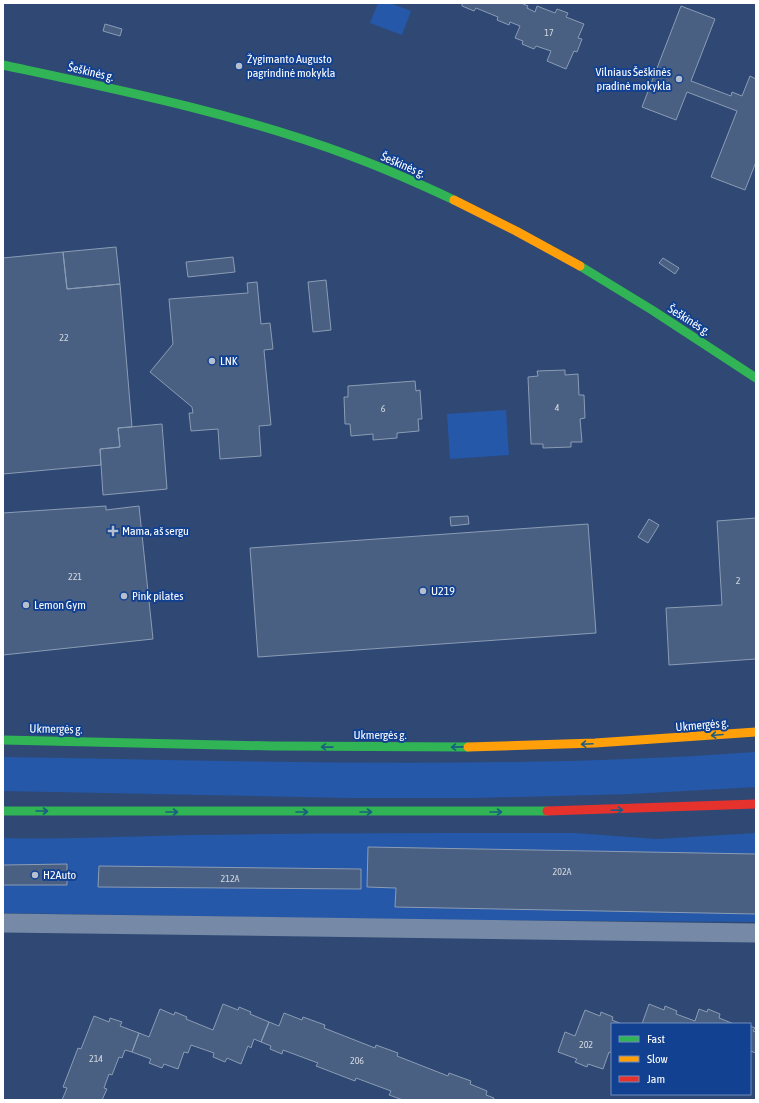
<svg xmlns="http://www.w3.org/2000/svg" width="759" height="1103" viewBox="0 0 759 1103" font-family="'Asap Condensed',sans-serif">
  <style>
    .green { fill: #2558a9 }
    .building { fill: #4a6082; stroke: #8b9cb5 }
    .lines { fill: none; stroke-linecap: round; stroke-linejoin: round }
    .street { stroke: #768aa7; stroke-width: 19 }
    .fast { stroke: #30b455; stroke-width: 9 }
    .slow { stroke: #ff9f0a; stroke-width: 9 }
    .jam { stroke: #e5322d; stroke-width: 9 }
    .oneway { stroke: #1a5e82 }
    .poi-dot { fill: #b6bfce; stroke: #124191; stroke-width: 1.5 }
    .labels { text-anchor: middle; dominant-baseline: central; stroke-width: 4; stroke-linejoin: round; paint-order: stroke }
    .number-label { font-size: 10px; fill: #d2d7e0 }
    .poi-label { font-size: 12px; fill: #fff; stroke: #124191; text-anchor: start }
    .street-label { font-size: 12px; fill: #fff; stroke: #124191 }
  </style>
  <rect width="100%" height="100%" fill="#2f4974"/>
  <path class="green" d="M378,3H390L411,11L402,35L370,23Z
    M506,410L509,455L450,459L447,414Z
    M756,752V787L631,794L474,798H349L3,791V757C254,761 506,770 756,752Z
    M574,833L657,839L756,833V922L453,920L3,913V838C66,840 130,836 193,835C320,833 447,833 574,833Z"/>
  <path class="building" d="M462,3H521L528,6L527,8L535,12L537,6L555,13L557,9L568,13L566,17L584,24L578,38L582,39L577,52L574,51L566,69L547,61L551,51L536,46L534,49L522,44L523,41L515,38L520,26L510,22L509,25L497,20L498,17L476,8L474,11L462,6Z
    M681,6L715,19L691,81L731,96L732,92L742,96L750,76L756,79V162L745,190L711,177L737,111L687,92L676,120L642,107Z
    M105,24L122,29L120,36L103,31Z
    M116,247L120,284L67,289L63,252Z
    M63,252L67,289L120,284L132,427L118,428L120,447L100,449L101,465L3,474V258Z
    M233,257L235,272L188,277L186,262Z
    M663,258L679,268L675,274L659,263Z
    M326,280L331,330L313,332L308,282Z
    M257,282L261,324L270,323L273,349L264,350L271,425L259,426L261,456L220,459L218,429L191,431L189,413H193L192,407L150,372L173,344L169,299L248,293L247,283Z
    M565,370V375L578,374L579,395H584L585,418L580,419L582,442H571V447L543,448V444H531L528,377L538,376L537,371Z
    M415,381L416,391L420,390L422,419H418L419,431L397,433V438L373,440V434L351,436L350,424H345L344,397H348V386Z
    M162,424L167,489L103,495L100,449L120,447L118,428Z
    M106,506V510L139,506L153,639L3,655V513Z
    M468,516L469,524L451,526L450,517Z
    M756,518V659L669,665L666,608L722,605L717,521Z
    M649,519L659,525L648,543L638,537Z
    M588,524L596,633L258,657L250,548Z
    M368,847L756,854V914L395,907L396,888L367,887Z
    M67,864V885H3V865Z
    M99,866L361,869V889L98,887Z
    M223,1004L238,1010L239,1007L251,1012L250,1014L269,1022L261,1042L254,1039L251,1048L248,1046L241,1064L227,1058L225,1062L213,1057L214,1053L191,1045L188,1053L184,1052L178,1069L164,1064L162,1068L149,1063L151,1059L132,1052L139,1033L149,1037L160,1009L174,1015L175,1012L187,1017L186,1019L213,1030Z
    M649,1004L664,1010L665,1006L677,1011L676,1014L695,1021L699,1009L707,1012L708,1009L720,1014L719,1018L734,1024H642Z
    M585,1010L600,1016L601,1012L613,1017L612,1020L622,1024H612V1053L609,1052L603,1069L588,1064L587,1067L575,1062L577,1059L558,1052L565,1032L575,1036Z
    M284,1013L302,1020L303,1017L325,1025L324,1028L375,1048L376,1045L398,1053L397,1056L448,1076L449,1073L471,1081L470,1084L487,1091L486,1095L494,1098L493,1100H403L389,1095L391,1091L356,1078L355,1081L316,1066L318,1063L283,1050L282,1054L270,1049L271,1046L261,1042L269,1022L279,1026Z
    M94,1016L109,1022L110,1018L122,1022L120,1026L139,1033L132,1052L125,1050L122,1058L119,1057L112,1075L109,1074L104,1088L107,1089L102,1100H62L67,1088L63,1087L78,1048L81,1049Z
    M750,1026L755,1028L753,1031L756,1032V1053L750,1051Z"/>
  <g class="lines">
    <path class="street" d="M3,923L756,933"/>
    <path class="fast" d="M3,65C120,90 239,114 351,156C386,169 420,184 454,200
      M580,266L652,310L756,378
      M3,740L272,746L468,747
      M3,811H547"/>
    <path class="slow" d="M454,200L516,231L580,266
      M468,747L595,743L756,732"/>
    <path class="jam" d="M547,811L756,804"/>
  </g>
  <defs><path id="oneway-shaft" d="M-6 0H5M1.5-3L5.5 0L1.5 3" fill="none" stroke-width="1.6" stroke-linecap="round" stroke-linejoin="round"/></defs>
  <g class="oneway">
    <use href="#oneway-shaft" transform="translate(717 735) rotate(175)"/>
    <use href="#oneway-shaft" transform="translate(587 744) rotate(177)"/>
    <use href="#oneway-shaft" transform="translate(327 747) rotate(-179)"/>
    <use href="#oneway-shaft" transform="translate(457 747) rotate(179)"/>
    <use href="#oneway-shaft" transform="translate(617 810) rotate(-2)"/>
    <use href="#oneway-shaft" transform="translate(42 811)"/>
    <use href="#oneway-shaft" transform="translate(172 812)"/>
    <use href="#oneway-shaft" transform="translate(302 812)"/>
    <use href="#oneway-shaft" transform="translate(366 812)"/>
    <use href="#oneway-shaft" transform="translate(496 812)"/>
  </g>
  <g class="poi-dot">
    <circle cx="239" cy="66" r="4"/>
    <circle cx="679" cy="79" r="4"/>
    <circle cx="212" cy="361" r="4"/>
    <path d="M111 525h4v4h4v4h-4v4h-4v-4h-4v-4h4z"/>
    <circle cx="423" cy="591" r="4"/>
    <circle cx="124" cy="596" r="4"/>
    <circle cx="26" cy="605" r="4"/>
    <circle cx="35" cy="875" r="4"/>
  </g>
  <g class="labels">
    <g class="number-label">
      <text x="549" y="32">17</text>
      <text x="64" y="337">22</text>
      <text x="557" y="407">4</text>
      <text x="383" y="408">6</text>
      <text x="75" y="576">221</text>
      <text x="738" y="580">2</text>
      <text x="562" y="871">202A</text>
      <text x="230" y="878">212A</text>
      <text x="586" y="1044">202</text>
      <text x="96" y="1058">214</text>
      <text x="357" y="1060">206</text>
    </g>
    <g class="poi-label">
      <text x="247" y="59">Žygimanto Augusto<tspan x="247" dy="14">pagrindinė mokykla</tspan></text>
      <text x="671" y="72" text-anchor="end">Vilniaus Šeškinės<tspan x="671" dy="14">pradinė mokykla</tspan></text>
      <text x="220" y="361">LNK</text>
      <text x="122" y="531">Mama, aš sergu</text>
      <text x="431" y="591">U219</text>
      <text x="132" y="596">Pink pilates</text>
      <text x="34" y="605">Lemon Gym</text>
      <text x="43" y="875">H2Auto</text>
    </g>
    <g class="street-label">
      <text transform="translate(91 72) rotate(13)">Šeškinės g.</text>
      <text transform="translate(403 165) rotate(23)">Šeškinės g.</text>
      <text transform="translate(689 320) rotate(32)">Šeškinės g.</text>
      <text transform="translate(702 725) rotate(-5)">Ukmergės g.</text>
      <text transform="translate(56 729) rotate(1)">Ukmergės g.</text>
      <text x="380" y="735">Ukmergės g.</text>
    </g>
  </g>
  <rect width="759" height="1103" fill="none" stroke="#ffffff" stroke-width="8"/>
  <rect x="611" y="1023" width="140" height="72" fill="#124191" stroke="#718dbd"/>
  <rect x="619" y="1036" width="20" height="6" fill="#30b455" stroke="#718dbd"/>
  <text x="647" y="1043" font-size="12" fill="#ffffff">Fast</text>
  <rect x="619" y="1056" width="20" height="6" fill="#ff9f0a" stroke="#718dbd"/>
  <text x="647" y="1063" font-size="12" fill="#ffffff">Slow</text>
  <rect x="619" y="1076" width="20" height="6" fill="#e5322d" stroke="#718dbd"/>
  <text x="647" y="1083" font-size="12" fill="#ffffff">Jam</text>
</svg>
